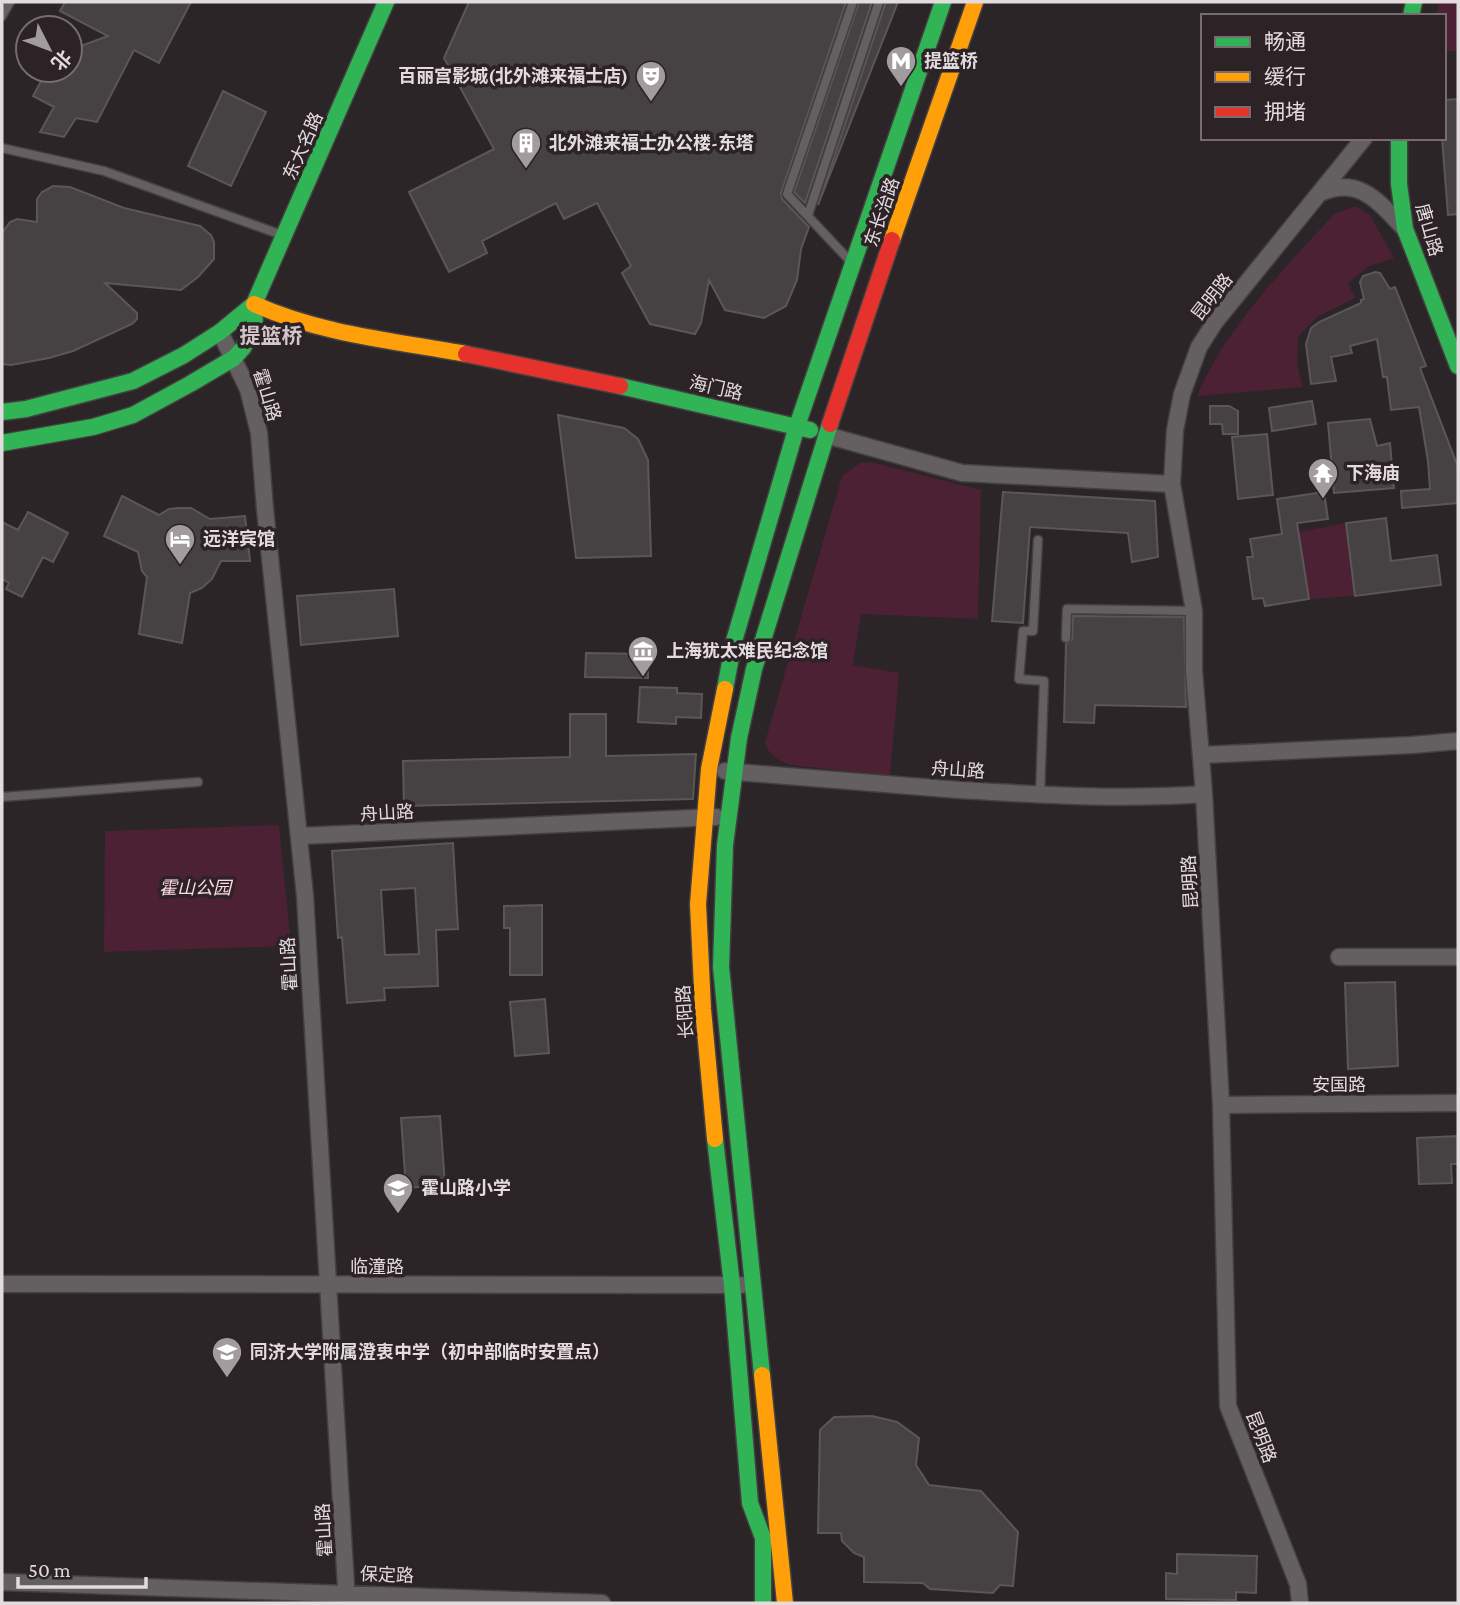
<svg xmlns="http://www.w3.org/2000/svg" width="1460" height="1605" viewBox="0 0 1460 1605" font-family="'Crimson Pro','Noto Sans SC',serif">
  <style>
    .green { fill: #4b2133 }
    .building { fill: #464243; stroke: #5b5657; stroke-width: 2; fill-rule: evenodd }
    .lines { fill: none; stroke-linecap: round; stroke-linejoin: round }
    .lane-casing { stroke: #444041; stroke-width: 11 }
    .street-casing { stroke: #444041; stroke-width: 19 }
    .fast-casing { stroke: #444041; stroke-width: 19 }
    .slow-casing { stroke: #444041; stroke-width: 19 }
    .jam-casing { stroke: #444041; stroke-width: 19 }
    .lane { stroke: #646061; stroke-width: 8 }
    .street { stroke: #646061; stroke-width: 16 }
    .fast { stroke: #30b455; stroke-width: 16 }
    .slow { stroke: #ff9f0a; stroke-width: 16 }
    .jam { stroke: #e5322d; stroke-width: 16 }
    .labels { text-anchor: middle; dominant-baseline: central; stroke-width: 7; stroke-linejoin: round; paint-order: stroke }
    .poi-label { font-size: 18px; font-weight: bold; fill: #e2dcde; stroke: #2d2326; text-anchor: start }
    .street-label { font-size: 18px; fill: #e2dcde; stroke: #2d2326 }
    .park-label { font-size: 18px; font-style: italic; fill: #fdd7e4; stroke: #2d2326 }
    .quarter-label { font-size: 21px; font-weight: bold; fill: #d3c6ca; stroke: #2d2326 }
  </style>
  <rect width="100%" height="100%" fill="#2b2527"/>
  <path class="green" d="M1439,2H1458V52L1444,50V16H1437Z
    M1356,206L1370,215L1394,258L1369,266L1348,283L1355,298L1317,317L1298,337L1297,364L1303,387L1197,396C1227,326 1283,270 1334,214Z
    M871,462L981,490L978,619L861,614L853,665L899,673L890,776L791,765C779,760 769,757 765,742L842,476L860,463Z
    M1346,523L1355,596L1309,599L1299,532Z
    M279,825L291,946L104,952L105,831Z"/>
  <path class="building" d="M65,2H191L159,63L134,50L97,122L76,118L64,137L40,132L54,107L33,96L47,70H70V50L108,36L60,11Z
    M469,2H846L781,193L782,199L809,227L801,249L797,280L786,306L764,318L725,310L709,280L701,323L695,334L650,324L622,273L631,266L597,203L564,219L556,203L482,241L487,253L449,272L409,192L494,149L444,58Z
    M859,2H872L805,203L794,192Z
    M885,2H898L818,205L885,4Z
    M223,91L266,112L231,186L188,166Z
    M1458,99V214L1448,215L1442,138H1444V100Z
    M53,186L70,187L124,208L200,226L211,235L214,242V259L198,277L181,290L105,283L137,313V319L132,324L73,351L49,358L11,365L2,364V233L10,222L17,219L37,222V199L42,192Z
    M1375,272L1380,273L1390,289L1395,287L1426,366L1420,368L1458,467V503L1402,508L1401,491L1430,489L1428,461L1419,407L1391,410L1387,377H1383L1377,339L1350,346L1352,353L1331,357L1336,381L1311,384L1306,344L1311,328L1319,322L1361,303V300L1364,299L1360,282L1363,276Z
    M1312,401L1316,424L1272,431L1269,408Z
    M1210,406H1229L1238,411V434H1223L1222,424H1210Z
    M558,415L624,428L638,439L648,460L651,556L576,558Z
    M1370,419L1377,446L1390,443L1394,488L1334,493L1328,423Z
    M1267,434L1273,495L1238,499L1232,437Z
    M1003,492L1155,501L1158,557L1132,562L1128,533L1030,527L1023,623L992,621Z
    M1324,492L1328,519L1297,523L1309,599L1265,606L1263,598L1253,599L1247,557H1253L1250,539L1282,534L1277,499Z
    M122,496L159,515L169,509L179,508H191L210,519L245,516L250,561H221L212,579L202,588L190,593L182,643L139,634L147,577L142,571L138,552L104,536Z
    M28,512L68,533L53,562L43,557L22,597L6,589L9,583L2,579V522L18,530Z
    M1386,518L1391,561L1437,555L1441,585L1355,596L1346,523Z
    M394,589L398,636L301,645L297,596Z
    M1073,616L1184,617L1186,707L1095,705L1094,723L1064,722L1066,644L1072,639Z
    M586,653L648,654V678L585,677Z
    M640,687L677,688V693L702,694L701,718L676,717V724L638,722Z
    M570,714H606V756L696,754L693,799L404,806L403,761L570,757Z
    M453,843L458,929L436,930L438,986L384,988L385,1000L347,1003L342,937L338,938L332,851ZM415,888L419,954L385,955L381,890Z
    M542,905V975H510V928H504V906Z
    M1395,982L1398,1066L1348,1069L1345,983Z
    M545,999L549,1053L515,1056L510,1002Z
    M440,1116L445,1185L406,1188L401,1118Z
    M1458,1136V1164H1451L1452,1183L1419,1184L1417,1138Z
    M872,1416L897,1422L919,1438L916,1465L929,1485L981,1491L1018,1532L1013,1586L1000,1585L993,1593L930,1589L923,1583L864,1582V1557L854,1553L842,1541L841,1533H818L820,1430L834,1417Z
    M1177,1554L1257,1556L1256,1593L1236,1592V1600L1166,1599V1573L1177,1574Z"/>
  <g class="lines">
    <g class="lane-casing">
      <path id="lane" d="M2,16L10,2
        M2,148L104,171L282,235
        M808,215L879,2
        M850,261L787,194L853,2
        M1038,540L1033,631H1023L1019,679L1044,681L1040,795
        M1066,638L1067,609L1194,611
        M2,797L198,782"/>
    </g>
    <g class="street-casing">
      <path id="street" d="M1320,193C1360,175 1379,203 1405,229
        M220,332L248,389L259,433L265,509L305,896L347,1603
        M826,435L962,473L1172,484
        M1201,755L1412,745L1458,741
        M725,771C803,778 881,784 959,790C1042,795 1121,800 1204,794
        M299,836L716,817
        M1339,957H1458
        M1221,1105L1458,1103
        M2,1284L741,1285
        M2,1582L602,1603
        M1300,1603L1298,1584L1228,1406L1221,1105L1204,794L1194,671V611L1172,484L1175,430L1182,394L1199,347L1215,322L1364,138"/>
    </g>
    <g class="fast-casing">
      <path id="fast" d="M1411,16L1414,2
        M1399,138V184L1405,229L1458,366
        M620,386L810,430
        M2,412L26,409L133,381L184,355L220,332L254,304L386,2
        M2,443L93,427L133,415L190,384L234,358L243,348L255,326L254,304
        M725,689L734,641L797,426L943,2
        M715,1139L732,1285L750,1503L763,1538V1603
        M762,1375L721,967L725,845L739,738L754,669L830,424"/>
    </g>
    <g class="slow-casing">
      <path id="slow" d="M892,240L975,2
        M254,304C320,334 395,341 466,354
        M715,1139L703,1009L698,904L709,769L725,689
        M762,1375L785,1603"/>
    </g>
    <g class="jam-casing">
      <path id="jam" d="M466,354L620,386
        M830,424L892,240"/>
    </g>
    <use href="#lane" class="lane"/>
    <use href="#street" class="street"/>
    <use href="#fast" class="fast"/>
    <use href="#slow" class="slow"/>
    <use href="#jam" class="jam"/>
  </g>
  <defs>
    <g id="metro-pin" transform="scale(1.575)"><path d="M0 17L-7.5 6A9.5 9.5 0 1 1 7.5 6Z" fill="#a29c9e" stroke="#2d2326"/><path d="M-5.5 5V-5H-3L0 0L3-5H5.5V5H3V-.5L0 4L-3-.5V5Z" fill="#fff"/></g>
    <g id="theatre-pin" transform="scale(1.575)"><path d="M0 17L-7.5 6A9.5 9.5 0 1 1 7.5 6Z" fill="#a29c9e" stroke="#2d2326"/><path d="M-5-5.5Q0-4 5-5.5V0Q5 5 0 6Q-5 5-5 0ZM-3.3-2.5H-1v1.5H-3.3ZM1-2.5H3.3v1.5H1ZM-2.8 1Q0 5.5 2.8 1Z" fill="#fff"/></g>
    <g id="building-pin" transform="scale(1.575)"><path d="M0 17L-7.5 6A9.5 9.5 0 1 1 7.5 6Z" fill="#a29c9e" stroke="#2d2326"/><path d="M-4-6H4V6H1V3H-1V6H-4ZM-2.5-4.3h1.7v1.8h-1.7ZM.8-4.3h1.7v1.8H.8ZM-2.5-1h1.7V.8h-1.7ZM.8-1h1.7V.8H.8Z" fill="#fff"/></g>
    <g id="temple-pin" transform="scale(1.575)"><path d="M0 17L-7.5 6A9.5 9.5 0 1 1 7.5 6Z" fill="#a29c9e" stroke="#2d2326"/><path d="M0-6L5-2H3V0L6.5 2.5H4V6H1.5V3h-3V6H-4V2.5H-6.5L-3 0V-2H-5Z" fill="#fff"/></g>
    <g id="hotel-pin" transform="scale(1.575)"><path d="M0 17L-7.5 6A9.5 9.5 0 1 1 7.5 6Z" fill="#a29c9e" stroke="#2d2326"/><path d="M-6-4.5h1.5V1H6V5H4.5V3h-9V5H-6ZM-4 0a1.8 1.8 0 1 1 3.6 0ZM.5 0V-2.5h3Q6-2.5 6 0Z" fill="#fff"/></g>
    <g id="museum-pin" transform="scale(1.575)"><path d="M0 17L-7.5 6A9.5 9.5 0 1 1 7.5 6Z" fill="#a29c9e" stroke="#2d2326"/><path d="M0-6L6-3V-2H-6V-3ZM-5-1h2V3h-2ZM-1-1h2V3h-2ZM3-1h2V3H3ZM-6 4H6V6H-6Z" fill="#fff"/></g>
    <g id="school-pin" transform="scale(1.575)"><path d="M0 17L-7.5 6A9.5 9.5 0 1 1 7.5 6Z" fill="#a29c9e" stroke="#2d2326"/><path d="M0-5L7-2L0 1L-7-2ZM-4 1L0 2.5L4 1V4Q0 6-4 4Z" fill="#fff"/></g>
  </defs>
  <g fill-rule="evenodd">
    <use href="#metro-pin" x="901" y="61"/>
    <use href="#theatre-pin" x="651" y="76"/>
    <use href="#building-pin" x="526" y="143"/>
    <use href="#temple-pin" x="1323" y="473"/>
    <use href="#hotel-pin" x="180" y="539"/>
    <use href="#museum-pin" x="643" y="651"/>
    <use href="#school-pin" x="398" y="1188"/>
    <use href="#school-pin" x="227" y="1352"/>
  </g>
  <g class="labels">
    <g class="poi-label">
      <text x="924" y="61">提篮桥</text>
      <text x="628" y="76" text-anchor="end">百丽宫影城(北外滩来福士店)</text>
      <text x="549" y="143">北外滩来福士办公楼-东塔</text>
      <text x="1346" y="473">下海庙</text>
      <text x="203" y="539">远洋宾馆</text>
      <text x="666" y="651">上海犹太难民纪念馆</text>
      <text x="421" y="1188">霍山路小学</text>
      <text x="250" y="1352">同济大学附属澄衷中学（初中部临时安置点）</text>
    </g>
    <g class="street-label">
      <text transform="translate(303 146) rotate(-66)">东大名路</text>
      <text transform="translate(882 212) rotate(-71)">东长治路</text>
      <text transform="translate(1429 230) rotate(74)">唐山路</text>
      <text transform="translate(1212 297) rotate(-52)">昆明路</text>
      <text transform="translate(716 388) rotate(13)">海门路</text>
      <text transform="translate(267 395) rotate(73)">霍山路</text>
      <text transform="translate(958 770) rotate(4)">舟山路</text>
      <text transform="translate(387 813) rotate(-3)">舟山路</text>
      <text transform="translate(1190 882) rotate(-93)">昆明路</text>
      <text transform="translate(289 964) rotate(-93)">霍山路</text>
      <text transform="translate(685 1012) rotate(-94)">长阳路</text>
      <text x="1339" y="1085">安国路</text>
      <text x="377" y="1267">临潼路</text>
      <text transform="translate(1261 1437) rotate(69)">昆明路</text>
      <text transform="translate(324 1530) rotate(-93)">霍山路</text>
      <text transform="translate(387 1575) rotate(2)">保定路</text>
    </g>
    <g class="park-label">
      <text x="195" y="888">霍山公园</text>
    </g>
    <g class="quarter-label">
      <text x="271" y="336">提篮桥</text>
    </g>
  </g>
  <rect width="1460" height="1605" fill="none" stroke="#e2dcde" stroke-width="7"/>
  <rect x="1201" y="14" width="245" height="126" fill="#2d2326" stroke="#756d70" stroke-width="2"/>
  <rect x="1215" y="37" width="35" height="10" fill="#30b455" stroke="#756d70" stroke-width="2"/>
  <text x="1264" y="49" font-size="21" fill="#e2dcde">畅通</text>
  <rect x="1215" y="72" width="35" height="10" fill="#ff9f0a" stroke="#756d70" stroke-width="2"/>
  <text x="1264" y="84" font-size="21" fill="#e2dcde">缓行</text>
  <rect x="1215" y="107" width="35" height="10" fill="#e5322d" stroke="#756d70" stroke-width="2"/>
  <text x="1264" y="119" font-size="21" fill="#e2dcde">拥堵</text>
  <g transform="translate(49 49) rotate(132)"><circle r="33" fill="#2d2326" stroke="#756d70" stroke-width="2"/>
  <path d="M0-5L12 26L0 18L-12 26Z" fill="#a29c9e"/>
  <text y="-10" font-size="19" font-weight="bold" text-anchor="middle" fill="#e2dcde">北</text>
  </g>
  <path d="M18 1577v10h128v-10" fill="none" stroke="#e2dcde" stroke-width="3.5"/>
  <text x="28" y="1577" font-size="21" fill="#e2dcde" stroke="#2d2326" stroke-width="5" paint-order="stroke">50 m</text>
</svg>
